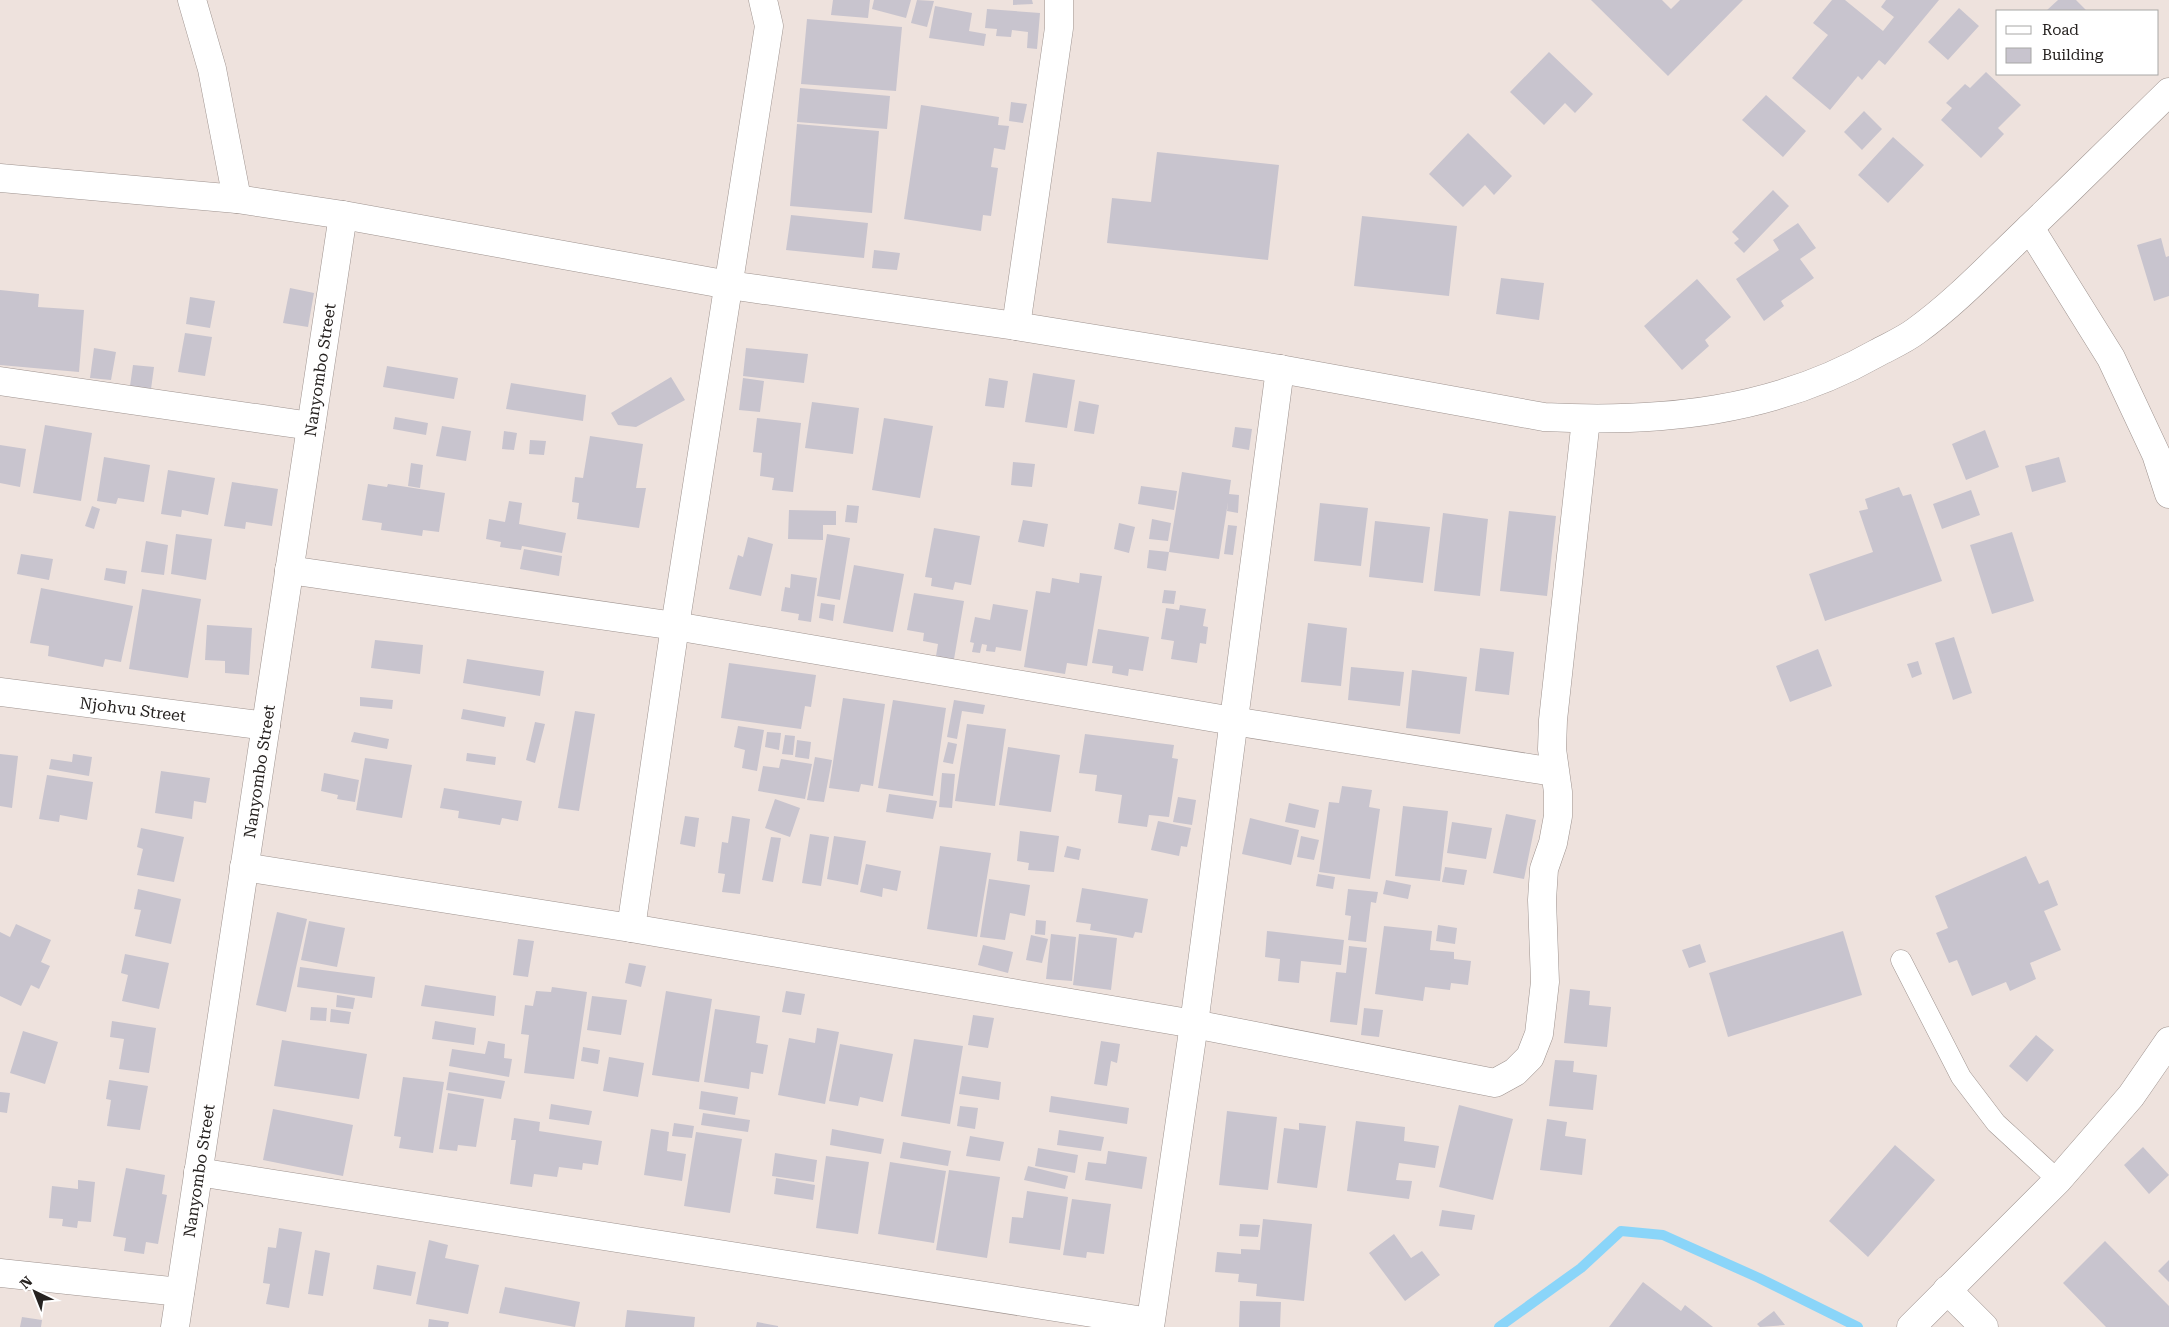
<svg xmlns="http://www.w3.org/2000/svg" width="2169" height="1327" viewBox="0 0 2169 1327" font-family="'Roboto Serif',serif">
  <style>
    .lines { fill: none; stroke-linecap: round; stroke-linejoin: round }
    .stream { stroke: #8ad5f9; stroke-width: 10 }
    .building { fill: #c8c4ce }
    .lane-casing { stroke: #9e938f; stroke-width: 21 }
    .street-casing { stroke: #9e938f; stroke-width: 29 }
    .secondary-casing { stroke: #9e938f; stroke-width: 29 }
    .lane { stroke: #fff; stroke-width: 20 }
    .street { stroke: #fff; stroke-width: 28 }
    .secondary { stroke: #fff; stroke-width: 28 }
    .labels { text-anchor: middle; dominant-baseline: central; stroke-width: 4; stroke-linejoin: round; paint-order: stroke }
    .street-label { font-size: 16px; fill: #262220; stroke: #fff }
  </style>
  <rect width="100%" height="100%" fill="#eee2dd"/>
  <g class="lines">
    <path class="stream" d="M1499,1327L1581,1268L1621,1231L1663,1235L1759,1278L1858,1327"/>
  </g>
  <path class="building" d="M833,0H870L868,18L831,15Z
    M874,0H911L906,18L872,9Z
    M917,0L934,1L927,27L911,23Z
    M1013,0H1032L1033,4L1013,5Z
    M1591,0H1662L1671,9L1680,0H1743L1668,76Z
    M1832,0H1845L1883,31L1894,17L1881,7L1886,0H1939L1885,65L1879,60L1862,80L1858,76L1830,110L1792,78L1828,35L1813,23Z
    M2058,0H2076L2087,11H2046Z
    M935,6L972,13L969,31L986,34L984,46L929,38Z
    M1959,8L1979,26L1948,60L1928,42Z
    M987,9L1040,13L1037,49L1027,48L1028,32L1012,30L1011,37L996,36L997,29L985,28Z
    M807,19L902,27L896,91L801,84Z
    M1549,52L1593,94L1575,113L1565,103L1544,125L1510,92Z
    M1986,72L2021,105L1998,128L2004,134L1981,158L1941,120L1952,108L1946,103L1965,84L1970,88Z
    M800,88L890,96L887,129L797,122Z
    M1766,95L1806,131L1783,157L1742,120Z
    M1011,102L1027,104L1023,123L1009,121Z
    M921,105L999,117L998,125L1009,126L1005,150L994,148L991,167L998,168L991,216L983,215L981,231L904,219Z
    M1864,111L1882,129L1862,150L1844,132Z
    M797,124L879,131L872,213L790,206Z
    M1468,133L1512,176L1494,195L1485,185L1463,207L1429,174Z
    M1893,137L1924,165L1888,203L1858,175Z
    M1157,152L1279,165L1268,260L1107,243L1112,198L1151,202Z
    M1773,190L1789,206L1744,253L1734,243L1739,239L1732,232Z
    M791,215L868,223L864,258L786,250Z
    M1362,216L1457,226L1449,296L1354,286Z
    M1798,223L1816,248L1800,259L1814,278L1781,301L1784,306L1764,321L1736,279L1779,250L1773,240Z
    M2161,238L2166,257L2169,256V296L2154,301L2137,245Z
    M874,250L900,253L897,270L872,268Z
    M1501,278L1544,283L1539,320L1496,314Z
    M1697,279L1731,317L1705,340L1709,346L1682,370L1644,326Z
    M290,288L314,293L308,327L283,323Z
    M0,290L39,294L38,307L84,310L79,372L0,365Z
    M190,297L215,301L210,328L186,324Z
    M185,333L212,337L205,376L178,372Z
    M94,348L116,352L111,380L90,378Z
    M746,348L808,354L804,383L743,376Z
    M133,365L154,367L151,389L130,386Z
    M387,366L458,378L454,399L383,387Z
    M1033,373L1075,380L1067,428L1025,422Z
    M671,377L685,400L636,427L618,425L611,413Z
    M743,378L764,381L760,412L739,410Z
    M989,378L1008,381L1004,408L985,406Z
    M511,383L586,395L583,421L506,409Z
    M1079,401L1099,405L1094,434L1074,431Z
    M812,402L859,408L853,454L805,448Z
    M395,417L428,423L426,435L393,429Z
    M757,418L801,423L793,492L772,490L774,478L760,476L762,453L753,452Z
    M884,418L933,426L920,498L872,490Z
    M45,425L92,433L81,501L33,493Z
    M442,426L471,431L466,461L436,456Z
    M1235,427L1252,429L1249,450L1232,447Z
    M1985,430L1999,467L1966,480L1952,444Z
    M504,431L517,433L514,450L502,449Z
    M590,436L643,444L636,488H646L639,528L577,519L579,503L572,502L575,477L583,478Z
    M530,440L546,441L544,455L529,454Z
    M0,445L26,449L20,487L0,483Z
    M104,457L150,465L144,502L118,498L116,504L97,501Z
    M2059,457L2066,482L2032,492L2025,466Z
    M1013,462L1035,464L1032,487L1011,485Z
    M411,463L423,465L420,488L408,486Z
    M168,470L215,478L208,515L182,510L181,517L161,514Z
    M1182,472L1231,480L1229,494L1239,495L1238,513L1227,511L1228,502L1219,559L1169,552Z
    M232,482L278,489L272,526L246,522L245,529L224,526Z
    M368,484L387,487L388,484L445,493L439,532L423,530L422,536L381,530L382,523L362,520Z
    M1141,486L1177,491L1174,510L1138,504Z
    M1899,487L1903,496L1911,494L1942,581L1825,621L1809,574L1873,552L1859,511L1868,509L1865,499Z
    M1971,490L1980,515L1942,529L1933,504Z
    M509,501L522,503L519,524L566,533L562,553L522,546L521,550L500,547L501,542L486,539L489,519L505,522Z
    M1320,503L1368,508L1361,566L1314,561Z
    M847,505L859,506L857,523L845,522Z
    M92,506L100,509L94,529L85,526Z
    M789,510L836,511V525H823V540L788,539Z
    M1509,511L1556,516L1547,596L1500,591Z
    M1443,513L1488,519L1480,596L1434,591Z
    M1152,519L1171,523L1168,541L1149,539Z
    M1023,520L1048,524L1044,547L1018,542Z
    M1375,521L1430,527L1423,583L1369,577Z
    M1119,523L1135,527L1129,553L1114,549Z
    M1228,525L1237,526L1233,555L1224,554Z
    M934,528L980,536L971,585L955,582L953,590L931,586L932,578L925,577Z
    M2012,532L2034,601L1992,614L1970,545Z
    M176,534L212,539L206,580L171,574Z
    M827,534L850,538L840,600L817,596Z
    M748,537L773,544L761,596L729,589L738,555L743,557Z
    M146,541L168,545L164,575L141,572Z
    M524,549L562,556L559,576L520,569Z
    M1149,550L1169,552L1166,571L1147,568Z
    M21,554L53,559L49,580L17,574Z
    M854,565L904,574L893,632L843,623Z
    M106,568L127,571L125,584L104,580Z
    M1080,573L1102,576L1087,666L1067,663L1065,674L1024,667L1036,591L1050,593L1052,578L1079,583Z
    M791,574L817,578L811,622L798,620L799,614L781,611L785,587L790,588Z
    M41,588L133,606L121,662L105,659L103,667L48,656L49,646L30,643Z
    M142,589L201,599L188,678L129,669Z
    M1164,590L1176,591L1174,604L1162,603Z
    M914,593L964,601L953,665L935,662L938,644L923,641L924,633L907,630Z
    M821,603L835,605L833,621L819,618Z
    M993,604L1028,610L1021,651L996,647L995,652L986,651L987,645L982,644L980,653L972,652L974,643L970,642L975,617L990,620Z
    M1180,605L1206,609L1203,626L1208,627L1206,644L1200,643L1197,663L1171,659L1174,641L1161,639L1166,608L1179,610Z
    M1308,623L1347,628L1341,686L1301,682Z
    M207,625L252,628L249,675L225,673V661L205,660Z
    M1098,629L1149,637L1143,671L1129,669L1128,676L1112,673L1113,666L1092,663Z
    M1954,637L1972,693L1953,700L1935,643Z
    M375,640L423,645L420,674L371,668Z
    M1480,648L1514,652L1509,695L1475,691Z
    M1818,649L1832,686L1790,702L1776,666Z
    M467,659L544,671L540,696L463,683Z
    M1918,661L1922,674L1912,678L1907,664Z
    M729,663L816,675L811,707L805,706L801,729L721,718Z
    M1351,667L1404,672L1400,706L1348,700Z
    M1412,670L1467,677L1460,734L1406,728Z
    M360,697L393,700L392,709L360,706Z
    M843,698L885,704L873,786L861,784L859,792L829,788Z
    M893,700L946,708L933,796L878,788Z
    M954,700L985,705L983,714L962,711L957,739L947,737Z
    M463,709L506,717L504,727L461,719Z
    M575,711L595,714L579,811L558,808Z
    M535,722L545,724L535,763L526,760Z
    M967,724L1006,729L995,806L955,801Z
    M738,726L764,730L757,771L742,768L745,750L734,747Z
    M354,732L389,739L387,749L351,742Z
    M767,732L781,733L779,750L765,747Z
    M1085,734L1174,745L1172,758L1178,759L1169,817L1149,815L1147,827L1118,823L1122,795L1095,791L1097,775L1079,773Z
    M785,735L795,736L793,755L782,754Z
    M797,740L811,742L809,759L795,757Z
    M948,742L957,744L953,764L943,762Z
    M1008,747L1060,755L1051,812L999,805Z
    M467,753L496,757L495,765L466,761Z
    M0,754L18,756L12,808L0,806Z
    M73,754L92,757L89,776L49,769L51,759L72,762Z
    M815,757L832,760L824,802L807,800Z
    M365,758L412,765L402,818L356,810Z
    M781,759L812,764L805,799L758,791L763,766L779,768Z
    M161,771L210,778L206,803L194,801L192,819L155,813Z
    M324,773L359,780L355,802L337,799L338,795L321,791Z
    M942,773L955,774L952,808L939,807Z
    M47,775L93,782L87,820L60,815L59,822L39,819Z
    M1342,786L1372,790L1369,807L1380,809L1370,879L1319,872L1329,802L1339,803Z
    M444,788L522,801L518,821L502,818L500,825L458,818L459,811L440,808Z
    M889,794L937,801L933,819L886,812Z
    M1178,797L1196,800L1192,825L1173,822Z
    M775,799L800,808L790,837L765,828Z
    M1289,803L1319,810L1315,828L1285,822Z
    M1403,806L1448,811L1440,881L1395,876Z
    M1506,814L1536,820L1524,879L1493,873Z
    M685,816L699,818L695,847L680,844Z
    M732,816L750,819L740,894L722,892L725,874L718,873L722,842L728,843Z
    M1250,818L1299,830L1291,865L1242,854Z
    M1158,821L1191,828L1187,847L1181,846L1179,856L1151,850Z
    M1452,822L1492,828L1486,859L1447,853Z
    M141,828L184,837L174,882L137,875L143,849L137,847Z
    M1020,831L1059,836L1054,872L1028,870L1029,863L1017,861Z
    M810,834L829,837L821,886L802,883Z
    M834,836L866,841L858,885L827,879Z
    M1301,836L1319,840L1314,860L1297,857Z
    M771,837L781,838L773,882L762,880Z
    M940,846L991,853L977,937L927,929Z
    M1067,846L1081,849L1079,860L1064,857Z
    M2026,856L2039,884L2048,880L2058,905L2044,911L2061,950L2030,963L2036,979L2010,991L2006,982L1972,996L1957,960L1949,963L1936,933L1948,928L1935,896Z
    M866,864L901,871L897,891L883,888L882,897L860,892Z
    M1445,867L1467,870L1464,885L1442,882Z
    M1318,874L1335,877L1333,889L1316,886Z
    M989,879L1030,885L1025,916L1010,913L1005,940L980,937Z
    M1386,880L1411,885L1408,899L1383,894Z
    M1082,888L1148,899L1142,933L1135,932L1133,938L1090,930L1091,924L1076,922Z
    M138,889L181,899L171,944L135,936L141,910L134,909Z
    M1348,889L1378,892L1376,903L1371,902L1366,942L1348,940L1351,916L1345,915Z
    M277,912L307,919L286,1012L256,1005Z
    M1036,920L1046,921L1045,935L1035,934Z
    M309,921L345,928L337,967L301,960Z
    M16,924L51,940L41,962L50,966L39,989L31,985L21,1006L0,996V932L10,937Z
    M1438,925L1457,928L1455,944L1436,941Z
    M1384,926L1432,931L1430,950L1454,952V959L1471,961L1468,985L1451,983L1450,990L1425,987L1423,1001L1375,994Z
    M1267,931L1344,940L1341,965L1301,961L1299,983L1278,981L1280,959L1265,957Z
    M1843,931L1862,995L1728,1037L1709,973Z
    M1051,934L1076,937L1072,981L1046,979Z
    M1079,934L1117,938L1111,990L1073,985Z
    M1031,935L1048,939L1042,963L1026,960Z
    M518,939L534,941L528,977L513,975Z
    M1700,944L1706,962L1689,968L1682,950Z
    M983,945L1013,952L1008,973L978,965Z
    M1349,946L1367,948L1357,1025L1330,1022L1336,972L1346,973Z
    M125,954L169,963L159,1009L122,1001L128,975L121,973Z
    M629,963L646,966L641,987L625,983Z
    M300,967L375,977L372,998L297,987Z
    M425,985L496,996L494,1016L421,1006Z
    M552,987L587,992L574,1079L524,1073L529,1035L521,1034L525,1005L533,1006L536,991L551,992Z
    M1570,989L1590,991L1589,1005L1611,1007L1607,1047L1564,1043Z
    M666,991L712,999L699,1082L652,1075Z
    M786,991L805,994L801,1015L782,1012Z
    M337,995L355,998L353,1009L336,1007Z
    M592,996L627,1000L621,1035L587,1030Z
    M311,1007L327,1008L326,1021L310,1020Z
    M1364,1008L1383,1010L1379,1037L1361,1035Z
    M331,1009L351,1012L349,1024L330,1022Z
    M715,1009L760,1016L756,1043L768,1045L763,1074L751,1072L749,1089L704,1082Z
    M973,1015L994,1018L988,1048L968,1045Z
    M112,1021L156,1028L149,1073L119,1069L124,1039L110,1037Z
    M435,1021L476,1028L474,1045L432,1039Z
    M817,1028L839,1032L825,1104L778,1095L789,1038L815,1043Z
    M23,1031L58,1042L45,1084L10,1073Z
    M2036,1035L2054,1050L2027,1082L2009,1066Z
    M914,1039L963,1046L950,1124L901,1116Z
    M282,1040L367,1054L359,1099L274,1086Z
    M488,1041L505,1044L504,1058L512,1059L509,1077L449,1066L452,1049L485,1054Z
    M1101,1041L1120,1044L1117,1063L1111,1061L1107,1086L1094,1084Z
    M840,1044L893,1054L883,1102L860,1097L858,1106L829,1101Z
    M583,1047L600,1050L598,1064L581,1061Z
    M609,1057L644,1063L638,1097L603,1091Z
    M1555,1060L1574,1061L1573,1072L1597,1075L1593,1110L1549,1106Z
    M449,1072L505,1081L501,1099L446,1090Z
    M962,1076L1001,1082L999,1100L959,1094Z
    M403,1077L444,1082L433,1153L399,1148L401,1137L394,1136Z
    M109,1080L148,1086L140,1130L107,1126L111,1100L106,1099Z
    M701,1091L738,1097L735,1115L699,1109Z
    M0,1092L10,1093L7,1113L0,1112Z
    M448,1093L484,1099L476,1147L458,1145L457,1151L439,1149Z
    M1051,1096L1129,1108L1127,1124L1049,1112Z
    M551,1104L592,1111L589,1125L549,1119Z
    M1459,1105L1513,1119L1493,1200L1439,1187Z
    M960,1106L978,1108L975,1129L957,1126Z
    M273,1109L353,1125L343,1176L263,1160Z
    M1227,1111L1277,1117L1268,1190L1219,1185Z
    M703,1113L750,1120L748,1132L701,1125Z
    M514,1118L540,1122L539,1131L602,1141L598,1165L583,1163L582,1170L559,1167L557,1177L534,1174L532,1187L510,1184L516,1140H511Z
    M1547,1119L1567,1122L1565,1136L1586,1139L1582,1175L1540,1170Z
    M1356,1121L1405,1127L1404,1141L1439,1146L1435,1168L1399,1163L1396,1180L1412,1181L1409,1199L1347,1191Z
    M674,1123L694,1126L692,1138L672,1136Z
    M1299,1123L1326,1126L1317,1188L1277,1183L1284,1128L1299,1130Z
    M651,1129L669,1132L667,1151L686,1154L682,1181L644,1175Z
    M832,1129L884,1139L881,1154L830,1145Z
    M1059,1130L1104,1137L1101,1151L1057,1145Z
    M696,1132L742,1139L730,1213L684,1206Z
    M970,1136L1004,1142L1000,1161L966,1156Z
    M903,1142L951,1151L948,1166L900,1158Z
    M1895,1145L1935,1180L1868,1257L1829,1221Z
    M2143,1147L2169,1175L2149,1194L2124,1165Z
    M1038,1148L1078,1155L1075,1173L1035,1166Z
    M1108,1151L1147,1157L1142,1189L1085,1180L1088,1162L1106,1164Z
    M775,1153L817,1160L814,1182L772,1176Z
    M826,1156L869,1162L858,1234L816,1228Z
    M890,1162L946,1171L934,1243L878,1234Z
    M1028,1166L1068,1176L1065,1189L1024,1180Z
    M126,1168L165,1175L162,1194L167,1195L158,1244L146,1242L144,1254L124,1251L126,1238L113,1236Z
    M949,1170L1000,1177L987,1258L936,1250Z
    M776,1178L815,1185L813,1200L774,1194Z
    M78,1180L95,1182L91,1222L78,1221L77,1228L62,1226L63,1219L49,1218L52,1186L78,1189Z
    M1027,1191L1068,1197L1060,1250L1009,1243L1012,1217L1023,1218Z
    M1072,1199L1111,1204L1104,1254L1087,1252L1086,1258L1063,1255Z
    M1442,1210L1475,1215L1472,1230L1439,1226Z
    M1263,1219L1312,1224L1304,1301L1256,1296L1257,1284L1238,1282L1239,1274L1215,1272L1217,1252L1241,1254V1249L1260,1250Z
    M1240,1224L1260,1225L1258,1237L1239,1236Z
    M279,1228L302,1232L289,1308L266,1304L270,1284L263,1283L268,1247L276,1248Z
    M1394,1234L1411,1258L1422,1251L1440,1275L1405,1301L1369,1253Z
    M429,1240L448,1245L445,1258L479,1265L468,1314L416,1304Z
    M2105,1241L2169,1306V1327H2106L2063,1283Z
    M315,1250L330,1253L323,1296L308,1294Z
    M2169,1260V1282L2158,1271Z
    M377,1265L416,1272L411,1296L373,1289Z
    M1643,1282L1681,1311L1685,1305L1713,1327H1609Z
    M505,1287L580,1302L575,1327L499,1313Z
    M1240,1301L1281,1302L1280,1327H1239Z
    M627,1310L695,1317L694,1327H625Z
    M1774,1311L1785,1325L1760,1327L1757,1324Z
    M22,1317L42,1320L41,1327H20Z
    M429,1319L449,1322L448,1327H428Z
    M757,1322L778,1326V1327H756Z"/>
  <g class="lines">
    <g class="lane-casing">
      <path id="lane" d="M1901,960L1961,1077L1996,1123L2058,1180"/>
    </g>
    <g class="street-casing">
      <g id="street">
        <path d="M192,0L212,69L237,199"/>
        <path d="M2030,228L2111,358L2156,454L2169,494"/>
        <path d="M1016,326L1059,28V0"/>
        <path d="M0,381L311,426"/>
        <path d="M289,570L675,626L1233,721L1554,772"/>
        <path id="s1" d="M0,692L266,726"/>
        <path d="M244,867L631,928L1194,1024L1495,1083L1515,1072L1530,1057L1539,1034L1545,982L1542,900L1544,869L1553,843L1558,816V792L1552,749L1553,720L1586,419"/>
        <path d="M631,928L675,626L769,26L763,0"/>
        <path d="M198,1172L1150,1322"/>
        <path d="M0,1273L180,1292"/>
        <path d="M1947,1290L1984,1327"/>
        <path id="s2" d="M175,1327L343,215"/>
        <path d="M1150,1327L1194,1024L1280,369"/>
        <path d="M1911,1327L2058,1180L2131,1096L2169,1041"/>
      </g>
    </g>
    <g class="secondary-casing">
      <path id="secondary" d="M0,178L237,199L343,215L729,285L1016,326L1280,369L1544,417C1662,423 1773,412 1877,353C1890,346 1904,340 1916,331C1952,305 1983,273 2014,243C2066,193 2118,142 2169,92"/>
    </g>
    <use href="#lane" class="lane"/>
    <use href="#street" class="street"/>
    <use href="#secondary" class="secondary"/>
  </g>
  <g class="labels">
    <g class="street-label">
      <text stroke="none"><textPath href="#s2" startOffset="968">Nanyombo Street</textPath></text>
      <text stroke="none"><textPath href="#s1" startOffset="134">Njohvu Street</textPath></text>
      <text stroke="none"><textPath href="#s2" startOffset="562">Nanyombo Street</textPath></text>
      <text stroke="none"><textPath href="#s2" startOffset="158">Nanyombo Street</textPath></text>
    </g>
  </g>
  <rect x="1996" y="10" width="162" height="65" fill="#ffffff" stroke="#a8a7a6"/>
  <rect x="2006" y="26" width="25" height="8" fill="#ffffff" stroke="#a8a7a6"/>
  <text x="2042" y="35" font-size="15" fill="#262220">Road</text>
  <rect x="2006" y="48" width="25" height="15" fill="#c8c4ce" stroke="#a8a7a6"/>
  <text x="2042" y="60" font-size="15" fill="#262220">Building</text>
  <g transform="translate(35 1292) rotate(317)" stroke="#ffffff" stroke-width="4" paint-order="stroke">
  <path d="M0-4L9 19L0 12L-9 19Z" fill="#262220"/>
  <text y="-8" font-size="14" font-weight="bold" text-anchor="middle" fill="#262220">N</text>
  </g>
</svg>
